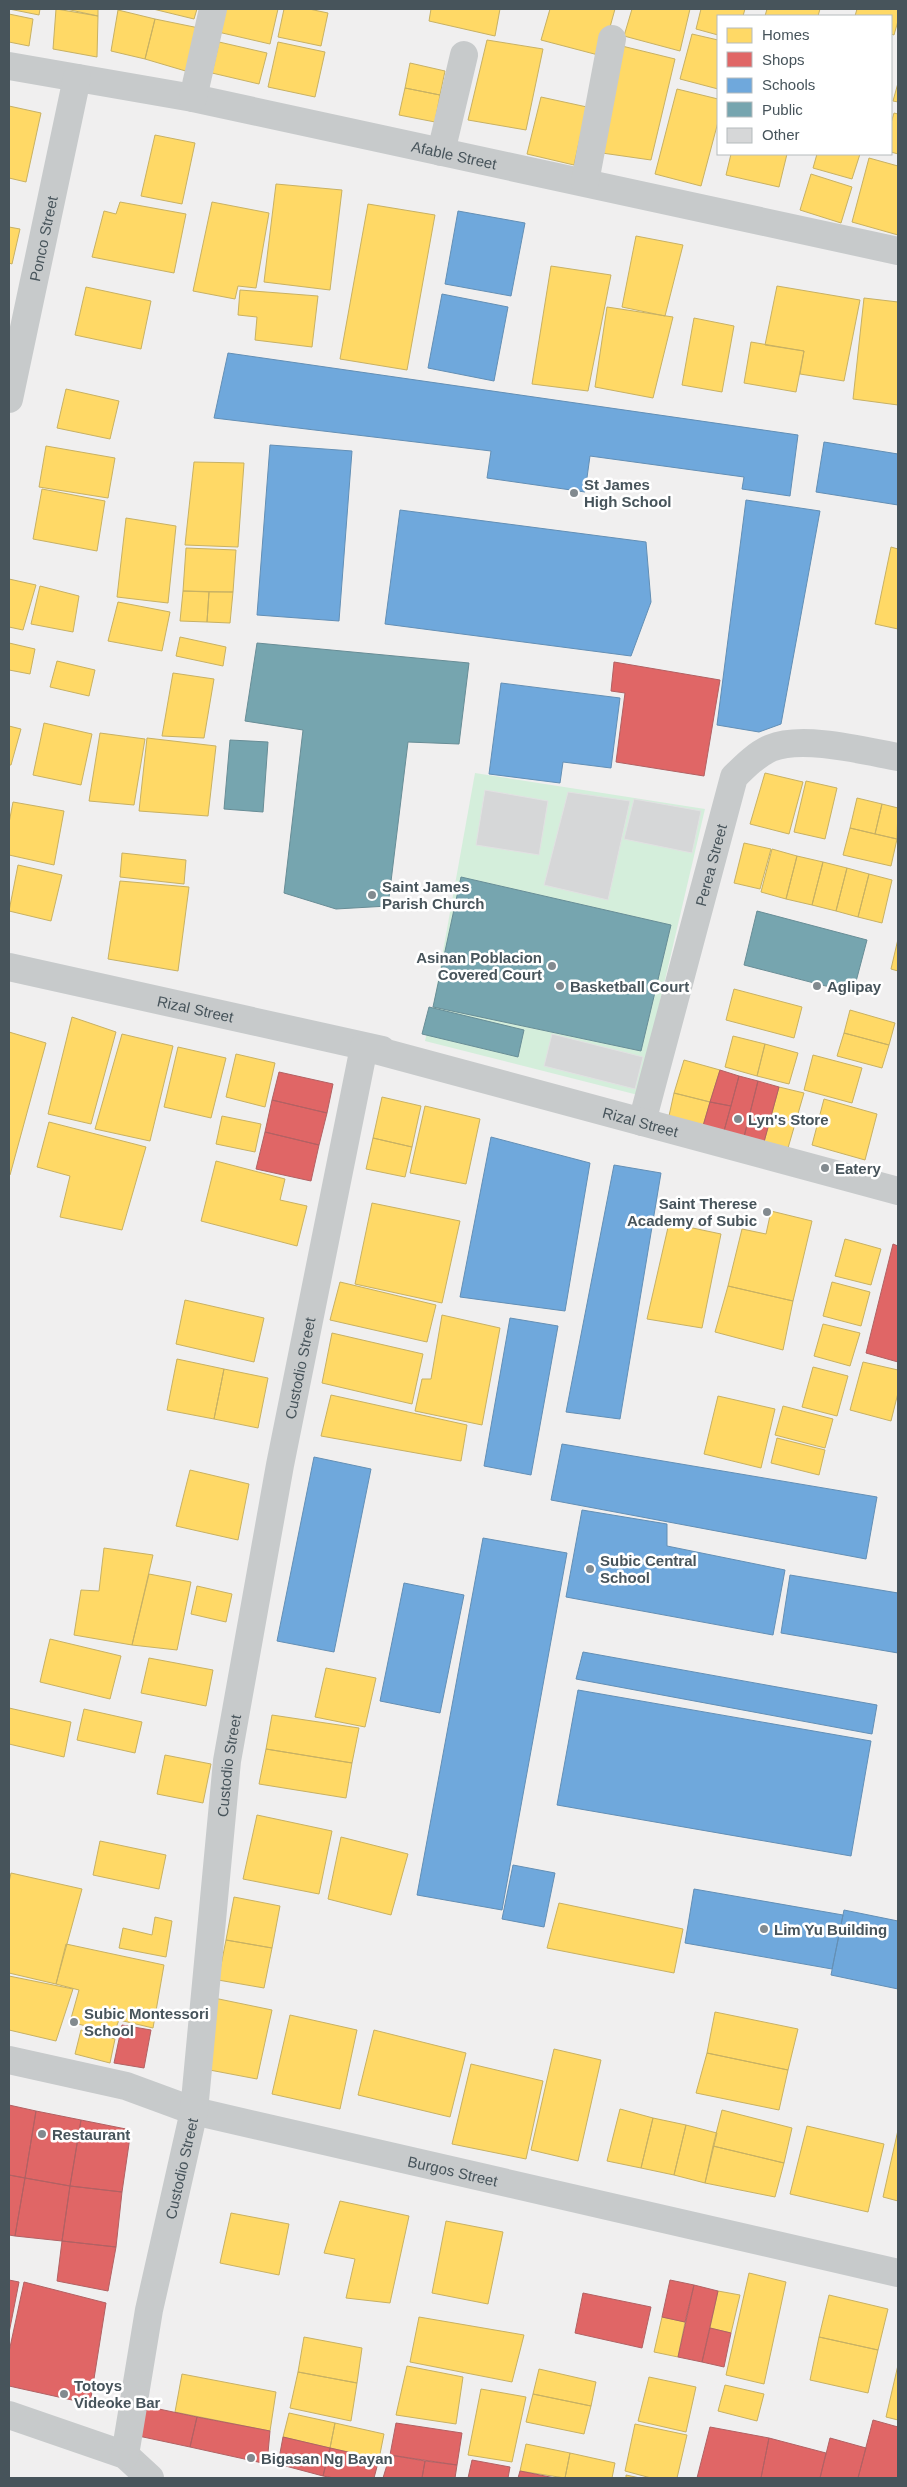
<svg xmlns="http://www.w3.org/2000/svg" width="907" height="2487" viewBox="0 0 907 2487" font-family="Helvetica,sans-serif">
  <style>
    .green { fill: #d4eedb }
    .homes { fill: #ffd966; stroke: #c8b163 }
    .shops { fill: #e06666; stroke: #b26163 }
    .schools { fill: #6fa8dc; stroke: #638fb5 }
    .public { fill: #76a5af; stroke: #688d96 }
    .building { fill: #d6d7d8; stroke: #e1e1e2 }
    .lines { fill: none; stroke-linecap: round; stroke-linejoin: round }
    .minor { stroke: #c7cacb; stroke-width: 28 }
    .poi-dot { fill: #828a8f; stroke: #fff; stroke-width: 2 }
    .labels { text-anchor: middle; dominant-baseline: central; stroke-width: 5; stroke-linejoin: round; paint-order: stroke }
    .street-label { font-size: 15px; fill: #47545b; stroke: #fff }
    .poi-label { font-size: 15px; font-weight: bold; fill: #47545b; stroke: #fff; text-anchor: start }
  </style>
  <rect width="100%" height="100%" fill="#f0efef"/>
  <path class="green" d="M475,773L705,809L638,1095L425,1041L433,1007Z"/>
  <path class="homes" d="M9,9H40L39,15Z
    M56,9L98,16L97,57L53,49Z
    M66,9H98V16Z
    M153,9H197L194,19Z
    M224,9H278L270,44L218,32Z
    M284,9H309L328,13L321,46L278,37Z
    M431,9H500L495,36L429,21Z
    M550,9H615L602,56L541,40Z
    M632,9H690L680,51L624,36Z
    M701,9H745L743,16H718V35L696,29Z
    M767,9H820L818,16H765Z
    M857,9H898V21L894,35L891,34V16H855Z
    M118,10L155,19L145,59L111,51Z
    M9,14L33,19L29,46L9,42Z
    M155,19L199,28L189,72L145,59Z
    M692,34L718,40V89L680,79Z
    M487,40L543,49L526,130L468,120Z
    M219,42L267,53L259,84L212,73Z
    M278,42L325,52L315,97L268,87Z
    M622,46L675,59L651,160L602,153Z
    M410,63L445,71L440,95L405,88Z
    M898,83V102L893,101Z
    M405,88L440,95L435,122L399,115Z
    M677,89L718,99V122L701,186L655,174Z
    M541,97L587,107L574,165L527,154Z
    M9,106L41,113L26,182L9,178Z
    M894,113L898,114V154L891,152V123Z
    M155,135L195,143L182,204L141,196Z
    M731,154H787L779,187L726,175Z
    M817,154H860L852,179L813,168Z
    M869,158L898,166V235L852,222Z
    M811,174L852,187L841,223L800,210Z
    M276,184L342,190L330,290L264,282Z
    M120,202L186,214L174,273L92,257L104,211L116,214Z
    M212,202L269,213L256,288L238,286L235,299L193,291Z
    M368,204L435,215L407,370L340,359Z
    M9,227L20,229L12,264L9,263Z
    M636,236L683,245L665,316L622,307Z
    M551,266L611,275L588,391L532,384Z
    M777,286L860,300L844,381L800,374L804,351L765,345Z
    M86,287L151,301L141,349L75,335Z
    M240,290L318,296L312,347L255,340L257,317L238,315Z
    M864,298L898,302V405L853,399Z
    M607,307L673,317L653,398L595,387Z
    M694,318L734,326L722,392L682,385Z
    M751,342L804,351L796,392L744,383Z
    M66,389L119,401L110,439L57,428Z
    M46,446L115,458L108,498L39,487Z
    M194,462L244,463L238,547L185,545Z
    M42,489L105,501L97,551L33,539Z
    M126,518L176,526L168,603L117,597Z
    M891,547L898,549V629L875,624Z
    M186,548L236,550L233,592L183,591Z
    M9,579L36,585L23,630L9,627Z
    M40,586L79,596L73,632L31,624Z
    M183,591L209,592L207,622L180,621Z
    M209,592H233L230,623L207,622Z
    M118,602L170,612L162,651L108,641Z
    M180,637L226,647L223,666L176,656Z
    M9,643L35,649L30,674L9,670Z
    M57,661L95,670L89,696L50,687Z
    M173,673L214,679L204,738L162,736Z
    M44,723L92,734L81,785L33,775Z
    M9,726L21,729L11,765H9Z
    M100,733L145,739L134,805L89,801Z
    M147,738L216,746L208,816L139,811Z
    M765,773L803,782L789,834L750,824Z
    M806,781L837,788L825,839L794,832Z
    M857,798L882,804L875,834L850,828Z
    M13,802L64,811L54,865L9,855V823Z
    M882,804L898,808L897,839L875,834Z
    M850,828L897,839L891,866L843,855Z
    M744,843L771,849L760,889L734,883Z
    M772,849L797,856L786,899L761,892Z
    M122,853L186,860L184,884L120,877Z
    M797,856L823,862L812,905L786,899Z
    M823,862L847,868L836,911L812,905Z
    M18,865L62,875L51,921L9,911Z
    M847,868L869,874L858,917L836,911Z
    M869,874L892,880L882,923L858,917Z
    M120,881L189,887L178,971L108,959Z
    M898,939V971L891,969Z
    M734,989L802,1007L794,1038L726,1020Z
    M850,1010L895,1023L889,1045L844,1033Z
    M72,1017L116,1032L91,1124L48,1114Z
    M9,1032L46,1043L10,1175H9Z
    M844,1033L889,1045L882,1068L837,1056Z
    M122,1034L173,1046L150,1141L95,1129Z
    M733,1036L765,1044L757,1076L725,1067Z
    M765,1044L798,1053L789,1084L757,1076Z
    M178,1047L226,1058L211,1118L164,1107Z
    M236,1054L275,1063L265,1107L226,1097Z
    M813,1055L862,1068L852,1103L804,1090Z
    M684,1060L720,1070L710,1102L674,1093Z
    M779,1087L804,1093L788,1148L764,1142Z
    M674,1093L710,1102L703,1126L669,1116Z
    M382,1097L421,1106L412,1147L373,1138Z
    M824,1099L877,1114L865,1160L812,1145Z
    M425,1106L480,1119L466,1184L410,1173Z
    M222,1116L261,1124L255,1152L216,1144Z
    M49,1122L146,1147L122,1230L60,1217L70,1176L37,1167Z
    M373,1138L412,1147L405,1177L366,1169Z
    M216,1161L285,1179L280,1200L307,1206L297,1246L201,1221Z
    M372,1203L460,1221L442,1303L355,1284Z
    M771,1211L812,1221L793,1301L728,1286L742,1229L766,1234Z
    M669,1223L721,1234L702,1328L647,1319Z
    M845,1239L881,1249L871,1285L835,1276Z
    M340,1282L436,1305L427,1342L330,1320Z
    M832,1282L870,1292L861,1326L823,1316Z
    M728,1286L793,1301L783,1350L715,1332Z
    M185,1300L264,1318L254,1362L176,1344Z
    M442,1315L500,1328L482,1425L415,1411L422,1379H431Z
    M823,1324L860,1333L850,1366L814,1356Z
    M332,1333L423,1354L412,1404L322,1383Z
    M177,1359L224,1369L214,1419L167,1410Z
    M863,1362L898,1370V1393L891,1421L850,1410Z
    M813,1367L848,1376L837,1416L802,1407Z
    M224,1369L268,1378L258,1428L214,1419Z
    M331,1395L467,1425L461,1461L321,1436Z
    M718,1396L775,1409L761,1468L704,1454Z
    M783,1406L833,1419L825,1448L775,1435Z
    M777,1438L825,1450L819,1475L771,1463Z
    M190,1470L249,1484L238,1540L176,1526Z
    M104,1548L153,1555L132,1645L74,1635L81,1590L99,1591Z
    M149,1574L191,1582L177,1650L132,1645Z
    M197,1586L232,1594L226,1622L191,1614Z
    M50,1639L121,1656L110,1699L40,1682Z
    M149,1658L213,1670L206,1706L141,1693Z
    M326,1668L376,1678L365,1727L315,1717Z
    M9,1708L71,1722L64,1757L9,1744Z
    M84,1709L142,1722L135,1753L77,1740Z
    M272,1715L359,1728L352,1763L266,1749Z
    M266,1749L352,1763L346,1798L259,1784Z
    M165,1755L211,1764L203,1803L157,1794Z
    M257,1815L332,1831L319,1894L243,1879Z
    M341,1837L408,1854L391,1915L328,1899Z
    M100,1841L166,1855L159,1889L93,1875Z
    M11,1873L82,1889L56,1984L9,1973V1882Z
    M234,1897L280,1906L272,1948L226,1940Z
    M559,1903L683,1929L674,1973L547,1948Z
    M155,1917L172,1921L166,1957L119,1948L123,1928L152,1935Z
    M226,1940L272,1948L264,1988L218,1980Z
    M66,1944L164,1965L153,2028L119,2020L114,2033L70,2022L79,1990L56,1984Z
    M9,1976L73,1989L56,2041L9,2030Z
    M214,1998L272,2010L257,2079L199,2068Z
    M715,2012L798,2029L788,2070L707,2053Z
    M290,2015L357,2030L340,2109L272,2094Z
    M81,2030L115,2039L110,2063L75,2054Z
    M374,2030L466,2053L450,2117L358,2095Z
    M554,2049L601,2060L578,2161L531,2150Z
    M707,2053L788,2070L779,2110L696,2093Z
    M471,2064L543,2081L526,2159L452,2144Z
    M620,2109L653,2118L641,2168L607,2161Z
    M722,2110L792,2128L784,2163L713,2146Z
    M653,2118L686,2125L674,2175L641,2168Z
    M686,2125L717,2133L705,2183L674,2175Z
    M807,2126L884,2144L868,2212L790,2194Z
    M898,2130V2201L883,2197Z
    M713,2146L784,2163L775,2197L705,2183Z
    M340,2201L409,2216L390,2303L346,2298L355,2259L324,2253Z
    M231,2213L289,2224L279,2275L220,2263Z
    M446,2221L503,2232L488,2304L432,2293Z
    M749,2273L786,2282L764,2384L726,2375Z
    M718,2291L740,2295L731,2333L710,2328Z
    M829,2295L888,2309L878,2350L819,2337Z
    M419,2317L524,2335L512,2382L410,2362Z
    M662,2317L685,2322L678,2357L654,2352Z
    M304,2337L362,2348L357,2383L298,2372Z
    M819,2337L878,2350L868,2393L810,2380Z
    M898,2365V2420L886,2417Z
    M407,2366L463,2377L456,2424L396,2415Z
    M539,2369L596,2382L591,2406L533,2394Z
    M298,2372L357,2383L351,2421L290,2408Z
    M182,2374L276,2392L270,2431L175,2412Z
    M649,2377L696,2387L686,2432L638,2421Z
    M725,2385L764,2394L757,2421L718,2411Z
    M481,2389L526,2397L512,2462L468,2455Z
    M533,2394L591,2406L584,2434L526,2422Z
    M289,2413L335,2423L330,2448L283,2437Z
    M335,2423L384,2434L379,2459L330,2448Z
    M635,2424L687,2435L677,2478H651L625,2471Z
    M526,2444L570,2453L565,2478L520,2471Z
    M570,2453L615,2463L612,2478H565Z
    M626,2475L640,2478H626Z"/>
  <path class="shops" d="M614,662L720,680L704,776L616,762L625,693L611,691Z
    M720,1070L739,1076L731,1106L710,1102Z
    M279,1072L333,1084L327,1113L272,1100Z
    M739,1076L758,1081L744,1137L724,1131Z
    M758,1081L779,1087L764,1142L744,1137Z
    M272,1100L327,1113L319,1145L265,1132Z
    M710,1102L731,1106L724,1131L703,1126Z
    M265,1132L319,1145L311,1181L256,1169Z
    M893,1244L898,1246V1362L866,1353Z
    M122,2025L151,2030L144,2068L114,2063Z
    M9,2105L36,2111L25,2178L9,2175Z
    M36,2111L81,2120L70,2186L25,2178Z
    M81,2120L131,2130L122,2192L70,2186Z
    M9,2175L25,2178L15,2236L9,2235Z
    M25,2178L70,2186L62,2241L15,2236Z
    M70,2186L122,2192L116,2247L62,2241Z
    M62,2241L116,2247L108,2291L57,2281Z
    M9,2280L19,2282L9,2333Z
    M670,2280L694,2285L685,2322L662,2317Z
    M24,2282L106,2303L90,2404L9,2386V2352Z
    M694,2285L718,2291L702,2362L678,2357Z
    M583,2293L651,2307L642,2348L575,2333Z
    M710,2328L731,2333L724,2367L702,2362Z
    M135,2404L197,2417L190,2447L129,2434Z
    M197,2417L270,2431L267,2464L190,2447Z
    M873,2420L898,2427V2478H858Z
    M396,2423L462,2433L457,2465L390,2455Z
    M710,2427L769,2438L761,2478H697Z
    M283,2437L330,2448L323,2476L278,2464Z
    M769,2438L826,2453L820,2478H761Z
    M830,2438L866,2448L858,2478H820Z
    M330,2448L379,2459L374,2478H334L323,2476Z
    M390,2455L425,2461L422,2478H383Z
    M472,2460L510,2467L508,2478H468Z
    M425,2461L457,2465L455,2478H422Z
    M520,2471L555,2478H518Z"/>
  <path class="schools" d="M458,211L525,223L511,296L445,284Z
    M442,294L508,307L494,381L428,368Z
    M228,353L798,435L790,496L742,489L744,477L590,456L585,492L487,478L491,451L214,418Z
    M824,442L898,454V505L816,492Z
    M270,445L352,451L339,621L257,615Z
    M746,500L820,511L781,724L759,732L717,725Z
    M400,510L646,542L651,602L631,656L385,624Z
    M501,683L620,698L611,768L563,762L560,783L489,774Z
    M491,1137L590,1163L565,1311L460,1297Z
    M614,1165L661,1173L620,1419L566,1412Z
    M510,1318L558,1326L531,1475L484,1466Z
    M562,1444L877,1497L866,1559L551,1500Z
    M314,1457L371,1469L334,1652L277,1641Z
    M582,1510L667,1524V1546L785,1570L773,1635L566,1597Z
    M483,1538L567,1553L502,1910L417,1895Z
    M790,1575L898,1593V1653L781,1633Z
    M404,1583L464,1595L440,1713L380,1701Z
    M583,1652L877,1705L872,1734L576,1679Z
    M578,1690L871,1741L851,1856L557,1805Z
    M513,1865L555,1873L544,1927L502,1919Z
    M694,1889L843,1915L832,1969L685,1943Z
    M844,1910L898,1921V1989L831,1975Z"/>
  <path class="public" d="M257,643L469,663L459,744L408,742L388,906L336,909L284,893L303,730L245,721Z
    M230,740L268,742L263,812L224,809Z
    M461,877L671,925L641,1051L433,1007Z
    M757,911L867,940L853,993L744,965Z
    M429,1007L524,1030L518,1057L422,1034Z"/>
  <path class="building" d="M485,790L548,801L539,855L476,845Z
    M568,792L630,801L608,900L544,885Z
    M634,799L701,811L692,853L624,839Z
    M552,1034L643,1057L635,1089L544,1066Z"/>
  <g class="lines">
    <g class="minor">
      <path id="s1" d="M9,66L193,98L898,251"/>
      <path d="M193,98L213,9"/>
      <path d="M441,152L464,55"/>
      <path d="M585,182L612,39"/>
      <path id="s2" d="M9,399L77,78"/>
      <path id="s3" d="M9,967L382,1050"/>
      <path id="s4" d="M642,1122L734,777C745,766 757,754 771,748C803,735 865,751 898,757"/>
      <path id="s5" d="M9,2060L126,2086L194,2111L898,2273"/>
      <path d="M9,2415L125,2455L150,2478"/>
      <path id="s6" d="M125,2455L149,2310L194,2111L227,1761L280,1465L364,1047L898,1191"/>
    </g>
  </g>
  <g class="poi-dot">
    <circle cx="574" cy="493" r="5"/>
    <circle cx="372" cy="895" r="5"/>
    <circle cx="552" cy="966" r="5"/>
    <circle cx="560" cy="986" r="5"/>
    <circle cx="817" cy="986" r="5"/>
    <circle cx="738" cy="1119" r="5"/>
    <circle cx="825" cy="1168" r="5"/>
    <circle cx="767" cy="1212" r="5"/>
    <circle cx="590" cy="1569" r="5"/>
    <circle cx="764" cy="1929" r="5"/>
    <circle cx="74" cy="2022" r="5"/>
    <circle cx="42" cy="2134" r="5"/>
    <circle cx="64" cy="2394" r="5"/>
    <circle cx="251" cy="2458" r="5"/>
  </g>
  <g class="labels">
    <g class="street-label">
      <text stroke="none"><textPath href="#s1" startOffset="454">Afable Street</textPath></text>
      <text stroke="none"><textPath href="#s2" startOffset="164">Ponco Street</textPath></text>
      <text stroke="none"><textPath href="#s4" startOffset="266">Perea Street</textPath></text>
      <text stroke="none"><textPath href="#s3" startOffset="191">Rizal Street</textPath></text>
      <text stroke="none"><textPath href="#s6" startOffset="1716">Rizal Street</textPath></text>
      <text stroke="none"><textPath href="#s6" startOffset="1102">Custodio Street</textPath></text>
      <text stroke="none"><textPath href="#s6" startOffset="698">Custodio Street</textPath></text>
      <text stroke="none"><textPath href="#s6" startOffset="292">Custodio Street</textPath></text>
      <text stroke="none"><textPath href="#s5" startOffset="458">Burgos Street</textPath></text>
    </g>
    <g class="poi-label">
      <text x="584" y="484">St James<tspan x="584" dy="17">High School</tspan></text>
      <text x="382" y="886">Saint James<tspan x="382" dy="17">Parish Church</tspan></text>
      <text x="542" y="957" text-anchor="end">Asinan Poblacion<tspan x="542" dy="17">Covered Court</tspan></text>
      <text x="570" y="986">Basketball Court</text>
      <text x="827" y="986">Aglipay</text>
      <text x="748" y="1119">Lyn's Store</text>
      <text x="835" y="1168">Eatery</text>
      <text x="757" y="1203" text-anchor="end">Saint Therese<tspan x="757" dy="17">Academy of Subic</tspan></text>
      <text x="600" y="1560">Subic Central<tspan x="600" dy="17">School</tspan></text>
      <text x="774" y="1929">Lim Yu Building</text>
      <text x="84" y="2013">Subic Montessori<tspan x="84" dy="17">School</tspan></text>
      <text x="52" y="2134">Restaurant</text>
      <text x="74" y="2385">Totoys<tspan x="74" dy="17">Videoke Bar</tspan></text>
      <text x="261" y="2458">Bigasan Ng Bayan</text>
    </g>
  </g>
  <rect width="907" height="2487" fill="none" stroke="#47545b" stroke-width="20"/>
  <rect x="717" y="15" width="175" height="140" fill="#ffffff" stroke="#b5bbbd"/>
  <rect x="727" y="28" width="25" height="15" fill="#ffd966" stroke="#b5bbbd"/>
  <text x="762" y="40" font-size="15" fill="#47545b">Homes</text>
  <rect x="727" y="52" width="25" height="15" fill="#e06666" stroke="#b5bbbd"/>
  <text x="762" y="65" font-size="15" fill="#47545b">Shops</text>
  <rect x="727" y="78" width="25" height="15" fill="#6fa8dc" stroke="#b5bbbd"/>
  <text x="762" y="90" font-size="15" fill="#47545b">Schools</text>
  <rect x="727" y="102" width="25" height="15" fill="#76a5af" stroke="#b5bbbd"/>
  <text x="762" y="115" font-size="15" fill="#47545b">Public</text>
  <rect x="727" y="128" width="25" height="15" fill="#d6d7d8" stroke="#b5bbbd"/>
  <text x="762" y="140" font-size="15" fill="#47545b">Other</text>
</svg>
